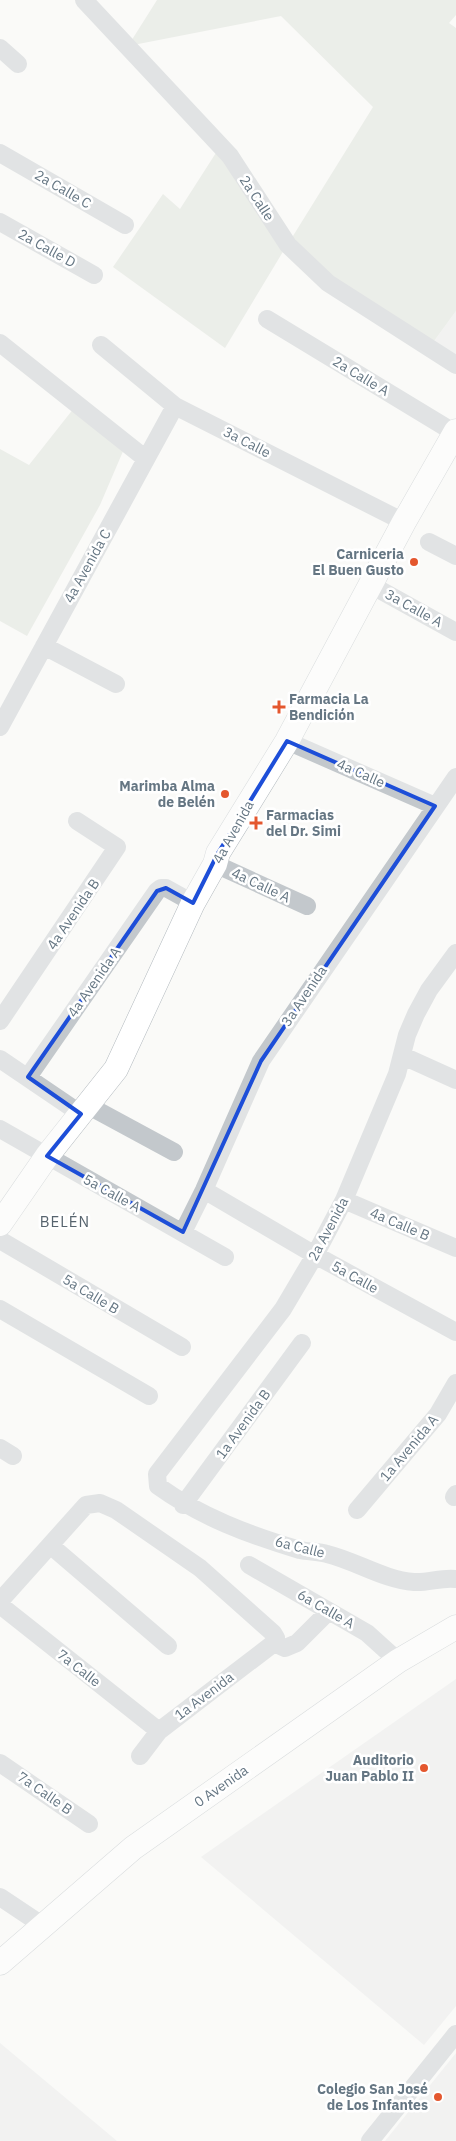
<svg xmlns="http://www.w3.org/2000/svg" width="456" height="2141" viewBox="0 0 456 2141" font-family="'IBM Plex Sans',sans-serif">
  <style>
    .built { fill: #e8e9e9 }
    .green { fill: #dadfd7 }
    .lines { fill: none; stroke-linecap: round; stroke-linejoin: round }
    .secondary-casing { stroke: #b3babf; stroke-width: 25 }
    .street { stroke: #c3c8cc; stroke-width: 18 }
    .secondary { stroke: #fff; stroke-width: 24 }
    .marked { fill: none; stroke: #1d4ed8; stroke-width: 4; stroke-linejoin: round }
    .poi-dot { fill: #e4572e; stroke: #fff; stroke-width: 2 }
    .labels { text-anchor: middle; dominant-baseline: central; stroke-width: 5; stroke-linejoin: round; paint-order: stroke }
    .street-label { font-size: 14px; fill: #657683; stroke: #fff }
    .poi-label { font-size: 14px; font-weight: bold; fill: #657683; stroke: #fff; text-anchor: end }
    .neighbourhood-label { font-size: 15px; letter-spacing: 1px; fill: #57646e; stroke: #fff }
  </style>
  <rect width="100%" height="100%" fill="#fafaf8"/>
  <path class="built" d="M456,311V369L429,348Z
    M456,1679V2006L424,2045L201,1857Z
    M0,2043L117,2141H0Z
    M456,2053V2141H385Z"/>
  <path class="green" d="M157,0H456V15L449,23L456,28V311L429,348L287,245L225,348L113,267L163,194L180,209L221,145L288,244L373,107L281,16L128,46Z
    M74,408L124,449L100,505L27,636L0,621V449L29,465Z"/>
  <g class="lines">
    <g class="secondary-casing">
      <path id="secondary" d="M0,1224L47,1156L116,1069L193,903L215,864L218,853L287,741L404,522L456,431
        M0,1963L133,1848L398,1661L456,1627"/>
    </g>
    <path class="street" d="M84,0L230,156L288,245L328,283L456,365
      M0,48L18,64
      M0,153L125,225
      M0,222L94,275
      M267,319L455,433
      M0,343L146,459
      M101,345L175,406L404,522
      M429,542L456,556
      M371,585L456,632
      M44,646L116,684
      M0,727L175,406
      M287,741L435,806
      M215,864L307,906
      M456,953L429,990L416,1014L407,1035L397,1074L344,1200L315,1255L283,1309L157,1474L158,1486C201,1517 249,1535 300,1550C309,1552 318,1551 327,1554C356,1561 384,1580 414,1582C428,1583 442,1577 456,1579
      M0,1021L117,847L77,821
      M403,1056L456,1080
      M0,1059L81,1114
      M28,1077L157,891L161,888H166L193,903
      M89,1106L174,1152
      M0,1129L225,1257
      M204,1190L315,1255L456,1332
      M344,1200L456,1248
      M183,1232L204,1190L261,1061L456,777
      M0,1240L182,1347
      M0,1309L149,1396
      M0,1448L13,1456
      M454,1497L456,1494
      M183,1505L302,1343
      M357,1510L438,1414L456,1383
      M50,1545L168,1646
      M249,1565L367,1633L398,1661
      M0,1601L86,1505L100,1503L116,1510L200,1568L273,1633L276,1638L274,1643
      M0,1605L159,1731
      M274,1643L285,1648L297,1643L329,1611
      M140,1756L159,1731L274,1643
      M0,1763L89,1824
      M0,1897L42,1925
      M370,2141L456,2034"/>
    <use href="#secondary" class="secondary"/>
  </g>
  <path d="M0 0H456V2141H0ZM287,741L435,806L261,1061L183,1232L47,1156L81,1114L28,1077L157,891L166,888L193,903L218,853Z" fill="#fafaf8" fill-opacity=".55" fill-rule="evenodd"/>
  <path class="marked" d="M287,741L435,806L261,1061L183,1232L47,1156L81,1114L28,1077L157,891L166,888L193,903L218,853Z"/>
  <g class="poi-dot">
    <circle cx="414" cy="562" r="5"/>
    <path d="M276.5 699.5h5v5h5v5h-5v5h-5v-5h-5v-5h5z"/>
    <circle cx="225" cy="794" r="5"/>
    <path d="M253.5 815.5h5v5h5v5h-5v5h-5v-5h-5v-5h5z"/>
    <circle cx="424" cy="1768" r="5"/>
    <circle cx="438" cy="2097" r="5"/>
  </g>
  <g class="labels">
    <g class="street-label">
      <text transform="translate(63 189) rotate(30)">2a Calle C</text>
      <text transform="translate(257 198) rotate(57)">2a Calle</text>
      <text transform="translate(47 248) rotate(29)">2a Calle D</text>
      <text transform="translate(361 376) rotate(31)">2a Calle A</text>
      <text transform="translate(247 442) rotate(27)">3a Calle</text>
      <text transform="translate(87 566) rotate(-61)">4a Avenida C</text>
      <text transform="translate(414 608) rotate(29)">3a Calle A</text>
      <text transform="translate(361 773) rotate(24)">4a Calle</text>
      <text transform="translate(233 832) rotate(-61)">4a Avenida</text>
      <text transform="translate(261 885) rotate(25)">4a Calle A</text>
      <text transform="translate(73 914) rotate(-56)">4a Avenida B</text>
      <text transform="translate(94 982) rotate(-55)">4a Avenida A</text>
      <text transform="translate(304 996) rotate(-56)">3a Avenida</text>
      <text transform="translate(112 1193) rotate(29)">5a Calle A</text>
      <text transform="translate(400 1224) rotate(23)">4a Calle B</text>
      <text transform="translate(328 1229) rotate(-62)">2a Avenida</text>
      <text transform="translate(355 1277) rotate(29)">5a Calle</text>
      <text transform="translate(91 1294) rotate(31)">5a Calle B</text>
      <text transform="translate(243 1424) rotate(-54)">1a Avenida B</text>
      <text transform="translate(409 1448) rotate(-50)">1a Avenida A</text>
      <text transform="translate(300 1547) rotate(14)">6a Calle</text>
      <text transform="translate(326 1609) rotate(30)">6a Calle A</text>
      <text transform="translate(79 1668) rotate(38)">7a Calle</text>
      <text transform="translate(204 1696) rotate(-37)">1a Avenida</text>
      <text transform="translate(221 1786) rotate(-35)">0 Avenida</text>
      <text transform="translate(45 1793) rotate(35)">7a Calle B</text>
    </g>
    <g class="poi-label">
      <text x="404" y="554">Carniceria<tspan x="404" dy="16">El Buen Gusto</tspan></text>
      <text x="289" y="699" text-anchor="start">Farmacia La<tspan x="289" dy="16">Bendición</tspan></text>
      <text x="215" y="786">Marimba Alma<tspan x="215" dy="16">de Belén</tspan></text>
      <text x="266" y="815" text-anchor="start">Farmacias<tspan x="266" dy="16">del Dr. Simi</tspan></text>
      <text x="414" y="1760">Auditorio<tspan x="414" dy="16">Juan Pablo II</tspan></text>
      <text x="428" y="2089">Colegio San José<tspan x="428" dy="16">de Los Infantes</tspan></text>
    </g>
    <g class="neighbourhood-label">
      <text x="65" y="1221">BELÉN</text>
    </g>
  </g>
</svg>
